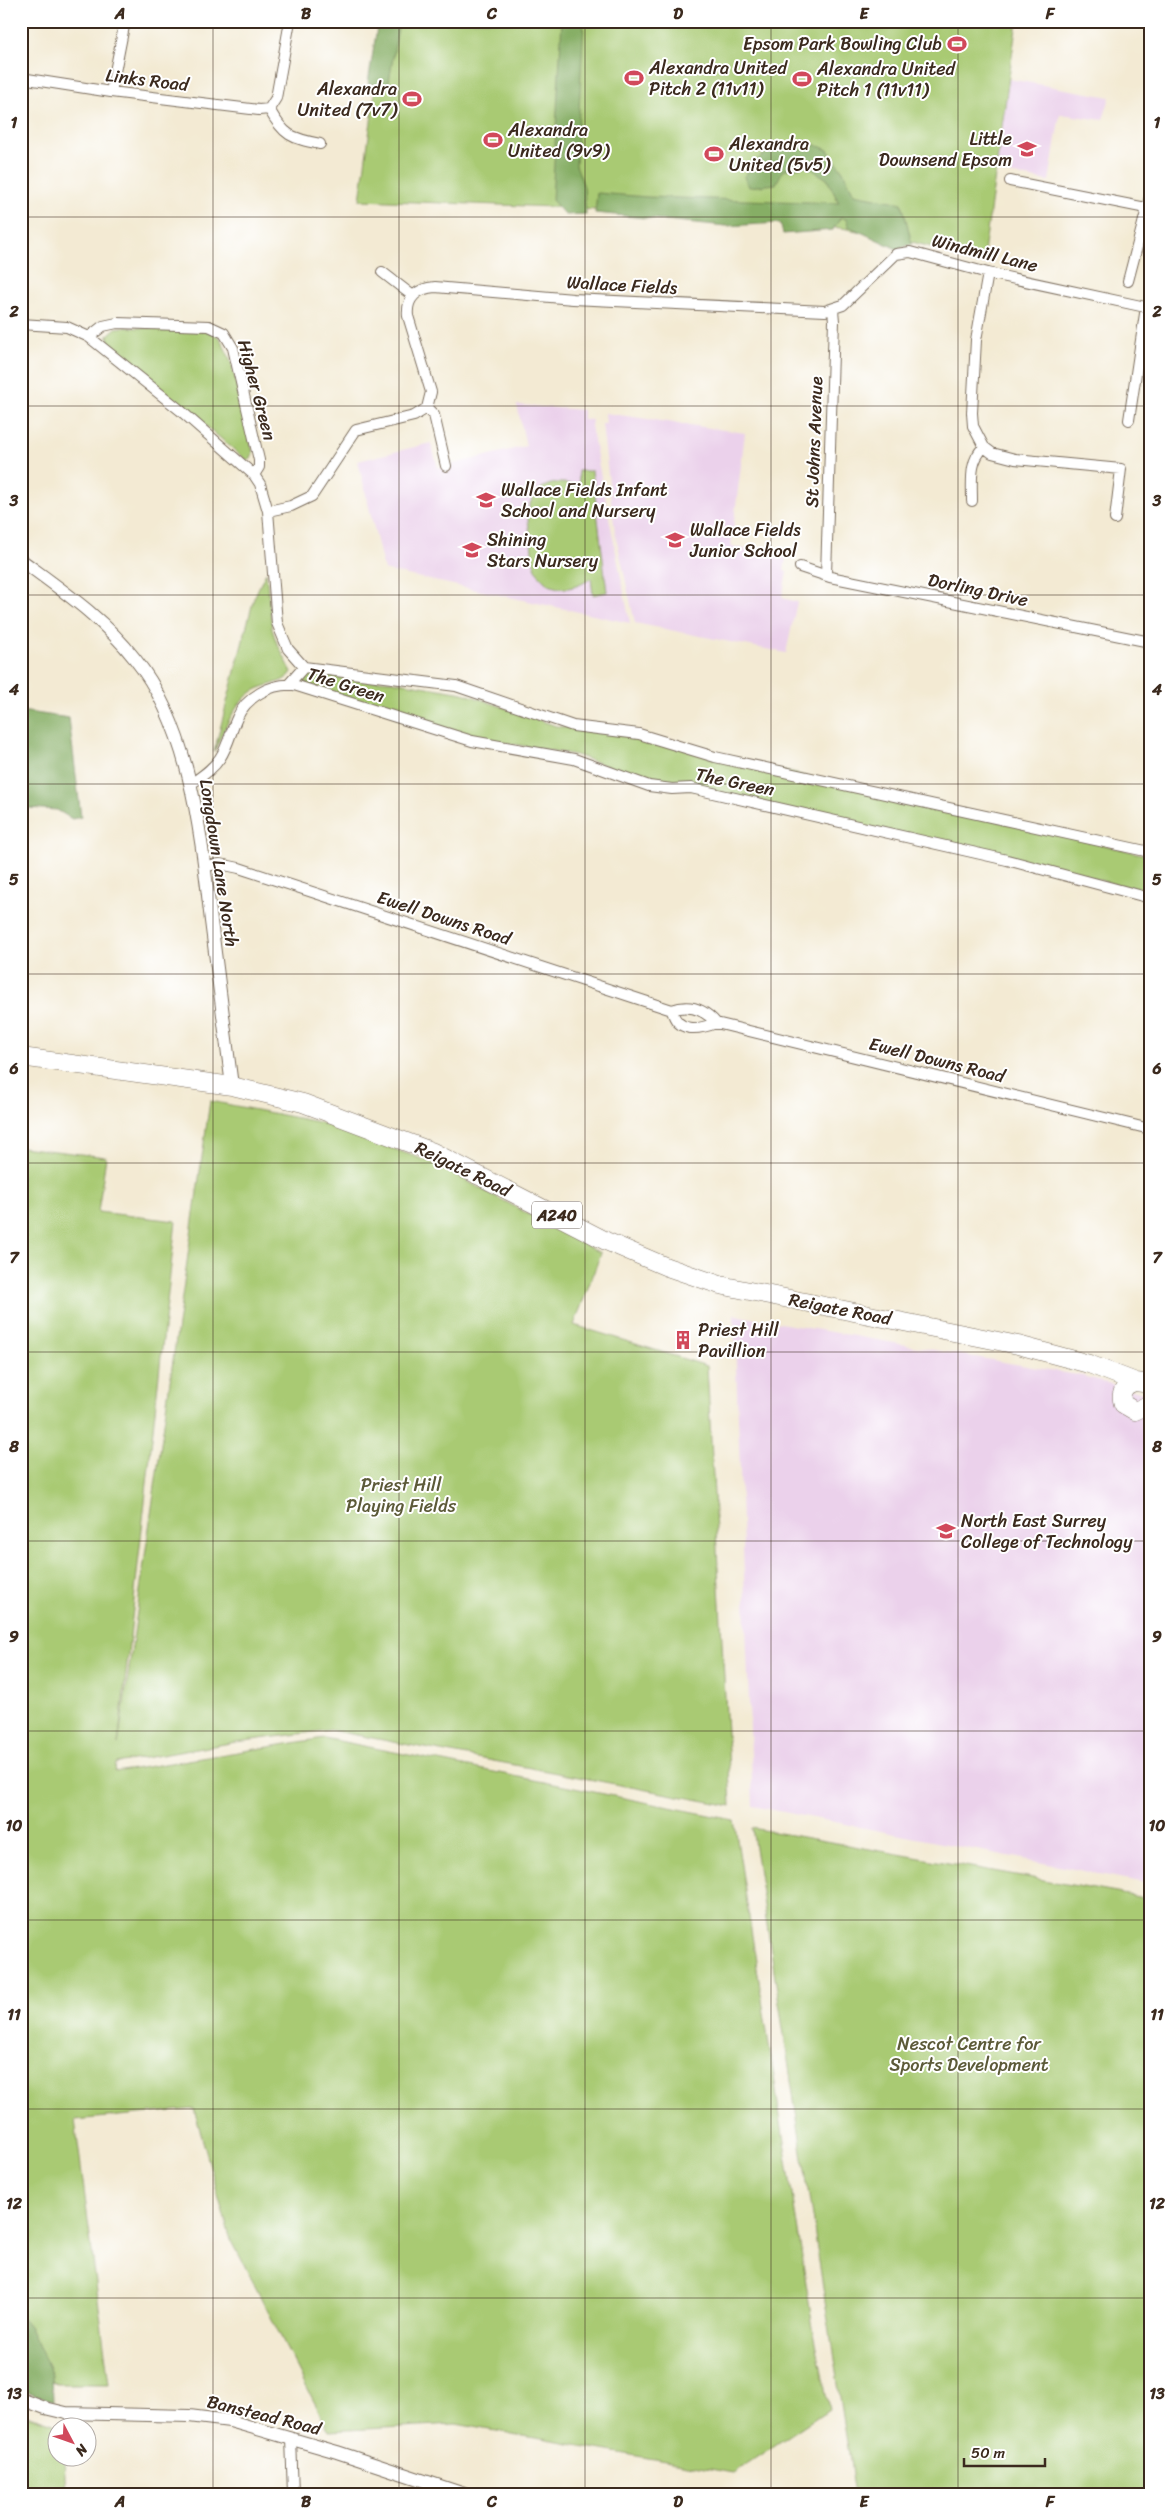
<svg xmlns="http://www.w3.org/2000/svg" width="1171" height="2515" viewBox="0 0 1171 2515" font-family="Sriracha,sans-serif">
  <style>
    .built { fill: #ebd1eb }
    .green { fill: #a9ca73; stroke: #727a48 }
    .forest { fill: #86ae65; stroke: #606c42 }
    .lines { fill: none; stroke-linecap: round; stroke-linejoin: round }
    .minor-casing { stroke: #7b6d5d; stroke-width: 12 }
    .tertiary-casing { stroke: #7b6d5d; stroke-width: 14 }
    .trunk-casing { stroke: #7b6d5d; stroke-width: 19 }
    .minor { stroke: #fff; stroke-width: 10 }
    .tertiary { stroke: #fff; stroke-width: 12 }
    .trunk { stroke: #fff; stroke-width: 18 }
    .grid { fill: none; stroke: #3b2a1e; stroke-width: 1; stroke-opacity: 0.55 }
    .labels { text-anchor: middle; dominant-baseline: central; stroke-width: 4; stroke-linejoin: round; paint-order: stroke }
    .shield { fill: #fff; stroke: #766a62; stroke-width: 1 }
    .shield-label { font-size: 16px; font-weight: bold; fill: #3b2a1e }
    .poi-label { font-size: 18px; fill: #3b2a1e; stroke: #fff; text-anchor: start }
    .street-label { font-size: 18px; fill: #3b2a1e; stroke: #fff }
    .park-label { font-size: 18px; fill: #5c5a38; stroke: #fff }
    .neatline { fill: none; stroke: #3b2a1e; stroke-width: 2 }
    .grid-label { font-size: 16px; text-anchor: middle; font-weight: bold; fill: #3b2a1e }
  </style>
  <rect width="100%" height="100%" fill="#fff"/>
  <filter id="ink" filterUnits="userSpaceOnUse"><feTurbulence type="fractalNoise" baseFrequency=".02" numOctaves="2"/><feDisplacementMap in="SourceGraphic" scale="10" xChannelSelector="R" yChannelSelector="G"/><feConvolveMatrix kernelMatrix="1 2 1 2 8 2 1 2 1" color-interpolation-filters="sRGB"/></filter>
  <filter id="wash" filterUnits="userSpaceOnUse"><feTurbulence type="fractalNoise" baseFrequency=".0096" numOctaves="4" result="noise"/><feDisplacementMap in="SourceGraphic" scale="20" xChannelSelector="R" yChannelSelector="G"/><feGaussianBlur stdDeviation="1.12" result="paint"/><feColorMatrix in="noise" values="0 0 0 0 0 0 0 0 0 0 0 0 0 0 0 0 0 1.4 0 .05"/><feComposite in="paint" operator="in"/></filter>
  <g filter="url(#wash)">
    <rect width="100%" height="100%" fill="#f3ead3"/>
    <path class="built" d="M1009,79L1110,97L1103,120L1060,114L1049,181L996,172Z
      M517,405L583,410V419L592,420L591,426L630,623L384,570L358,461L431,443L438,468L526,446Z
      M605,413L745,433L731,546L786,558L784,571L787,572L782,598L797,602L786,653L635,623L615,532L602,424H606Z
      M734,1315L1083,1376L1150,1395V1884L753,1806Z"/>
    <path class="green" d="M385,21H1017L983,260L908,241L842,228L555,207L360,200Z
      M122,327L209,331L220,338L231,361L253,453L250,460L245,459L109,344L108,335L116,328Z
      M578,471H592L607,592L593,595L591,578C575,591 549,594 538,573C532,563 532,551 531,539C530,532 528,524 528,517C529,485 555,477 580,487Z
      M266,572L272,629L276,641L292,672C284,686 260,683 248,695C231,710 223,733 214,752L254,598Z
      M305,672L340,678L392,681L463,693L556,726L637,737L1150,856V893L997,854L650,781L576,755L473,737L393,713L303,682L300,676Z
      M210,1101L318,1122L433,1163L601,1253L574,1325L707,1366L731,1806L330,1730L236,1742L116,1763L115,1772L324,1738L734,1820L813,2328L829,2409L733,2473L456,2424L329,2431L230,2237L194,2109L75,2120L109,2384H58L21,2371V1147L106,1157L98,1212L176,1221L118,1745Z
      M752,1828L1150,1899V2494H855Z
      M21,2413L62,2427L58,2428V2458H64L66,2494H21Z"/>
    <path class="forest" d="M378,21H399L388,88L368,83Z
      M562,21H584L576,165L584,187L586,214L565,215L552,200Z
      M804,140L828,150L844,173L854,194L902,203L912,244L897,249L848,226L847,220L841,217L833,230L783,234L780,223L726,226L595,213L597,193L647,197L839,203L827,179L807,166L783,170L776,184L749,187L744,177C759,152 777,146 804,140Z
      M21,711L69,718L81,817L72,819L57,810L28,808L21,798Z
      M21,2317L29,2326L52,2374L53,2401L21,2389Z"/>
  </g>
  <g filter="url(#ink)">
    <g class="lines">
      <g class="minor-casing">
        <path id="minor" d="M21,78L111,92L259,110L269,109
          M111,92L125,21
          M269,109L276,98L290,21
          M269,109C284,136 291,138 320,144
          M1010,181L1146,208
          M382,272L413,296
          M988,273L976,340L972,413L973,426L984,447L992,453L1015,459L1121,469L1115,519
          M1128,281L1150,197
          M21,324L67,327L89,337L180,410L254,475L260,484L268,511L277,623L288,649L304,667L456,686L573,726L639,734L715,757L1150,852
          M89,337L103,326L117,323L209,326L224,333L233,348L259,460V467L254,475
          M427,408L434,415L446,466
          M1129,420L1146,307
          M972,501C972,481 969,461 984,447
          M268,511L291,506L312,496L356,430L414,416L427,408L431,392L408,316C406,298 418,288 435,287L573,299L825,311L843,305L896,254L910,252L988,273L1150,308
          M800,567L830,577L1150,642
          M826,575L834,321L833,310
          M288,685L304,667
          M191,784C202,776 213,769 220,758C228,746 231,731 237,718C246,697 271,683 294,685L472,741L574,759L649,786L672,789L691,788L1007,860L1150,898
          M204,866L220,864L239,868L672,1010C689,1004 704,1009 716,1023L1150,1129
          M672,1010C677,1033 698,1030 716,1023
          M291,2438L293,2494"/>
      </g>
      <g class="tertiary-casing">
        <path id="tertiary" d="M21,560C63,591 103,618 135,659C191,728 201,836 211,921C218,976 225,1031 232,1086
          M21,2399L45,2408L66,2413L189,2416L230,2421L337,2452L464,2494"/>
      </g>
      <g class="trunk-casing">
        <path id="trunk" d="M21,1057L232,1086L303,1103L433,1152L606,1241L667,1267L720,1285L1018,1345L1089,1364L1136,1382L1150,1384
          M1136,1382C1125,1384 1119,1392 1123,1404L1135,1411L1150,1404"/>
      </g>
      <use href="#minor" class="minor"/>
      <use href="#tertiary" class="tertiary"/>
      <use href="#trunk" class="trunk"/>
    </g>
  </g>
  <path class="grid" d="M213,21V2494M399,21V2494M585,21V2494M771,21V2494M958,21V2494M21,217H1150M21,406H1150M21,595H1150M21,784H1150M21,974H1150M21,1163H1150M21,1352H1150M21,1541H1150M21,1731H1150M21,1920H1150M21,2109H1150M21,2298H1150"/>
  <defs>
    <g id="stadium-bare" transform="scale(1.5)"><path d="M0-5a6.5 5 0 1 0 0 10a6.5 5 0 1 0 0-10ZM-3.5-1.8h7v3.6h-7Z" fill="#d1495b" stroke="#fff" stroke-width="2.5" paint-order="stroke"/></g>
    <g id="school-bare" transform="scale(1.5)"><path d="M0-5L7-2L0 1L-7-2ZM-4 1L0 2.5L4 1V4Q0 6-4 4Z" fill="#d1495b" stroke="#fff" stroke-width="2.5" paint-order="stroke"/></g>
    <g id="building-bare" transform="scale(1.5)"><path d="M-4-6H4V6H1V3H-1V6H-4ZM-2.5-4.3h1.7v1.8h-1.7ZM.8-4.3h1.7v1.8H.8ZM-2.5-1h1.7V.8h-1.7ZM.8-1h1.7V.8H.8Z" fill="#d1495b" stroke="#fff" stroke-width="2.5" paint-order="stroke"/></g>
    <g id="university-bare" transform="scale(1.5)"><path d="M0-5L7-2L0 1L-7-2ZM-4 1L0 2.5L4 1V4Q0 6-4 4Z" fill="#d1495b" stroke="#fff" stroke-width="2.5" paint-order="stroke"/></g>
  </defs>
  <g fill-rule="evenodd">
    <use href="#stadium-bare" x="957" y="44"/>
    <use href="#stadium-bare" x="634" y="78"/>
    <use href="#stadium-bare" x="802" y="79"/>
    <use href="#stadium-bare" x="412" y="99"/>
    <use href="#stadium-bare" x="493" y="140"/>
    <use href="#school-bare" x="1027" y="149"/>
    <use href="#stadium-bare" x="714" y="154"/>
    <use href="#school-bare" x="486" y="500"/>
    <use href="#school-bare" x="675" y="540"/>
    <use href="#school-bare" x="472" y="550"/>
    <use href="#building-bare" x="683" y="1340"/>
    <use href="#university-bare" x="946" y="1531"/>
  </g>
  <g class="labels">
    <rect class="shield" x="532" y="1201.5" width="50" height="27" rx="4"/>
    <g class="shield-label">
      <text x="557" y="1215">A240</text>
    </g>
    <g class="poi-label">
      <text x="942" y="44" text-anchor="end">Epsom Park Bowling Club</text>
      <text x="649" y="68">Alexandra United<tspan x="649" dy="21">Pitch 2 (11v11)</tspan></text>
      <text x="817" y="69">Alexandra United<tspan x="817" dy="21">Pitch 1 (11v11)</tspan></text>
      <text x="397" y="89" text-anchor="end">Alexandra<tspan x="397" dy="21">United (7v7)</tspan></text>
      <text x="508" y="130">Alexandra<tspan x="508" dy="21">United (9v9)</tspan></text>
      <text x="1012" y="139" text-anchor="end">Little<tspan x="1012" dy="21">Downsend Epsom</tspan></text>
      <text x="729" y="144">Alexandra<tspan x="729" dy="21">United (5v5)</tspan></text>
      <text x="501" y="490">Wallace Fields Infant<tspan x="501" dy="21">School and Nursery</tspan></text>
      <text x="690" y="530">Wallace Fields<tspan x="690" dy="21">Junior School</tspan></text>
      <text x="487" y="540">Shining<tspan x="487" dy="21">Stars Nursery</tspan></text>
      <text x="698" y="1330">Priest Hill<tspan x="698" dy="21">Pavillion</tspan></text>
      <text x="961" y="1521">North East Surrey<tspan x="961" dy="21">College of Technology</tspan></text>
    </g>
    <g class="street-label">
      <text transform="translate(147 80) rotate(7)">Links Road</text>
      <text transform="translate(985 253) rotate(14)">Windmill Lane</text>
      <text transform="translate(622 285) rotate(3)">Wallace Fields</text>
      <text transform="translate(257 390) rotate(75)">Higher Green</text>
      <text transform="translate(814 442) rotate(-88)">St Johns Avenue</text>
      <text transform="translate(978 590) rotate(12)">Dorling Drive</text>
      <text transform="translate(346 685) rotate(18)">The Green</text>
      <text transform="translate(735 782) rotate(12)">The Green</text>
      <text transform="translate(219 863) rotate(81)">Longdown Lane North</text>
      <text transform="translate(444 918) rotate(18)">Ewell Downs Road</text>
      <text transform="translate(937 1060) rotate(14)">Ewell Downs Road</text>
      <text transform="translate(463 1169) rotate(26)">Reigate Road</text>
      <text transform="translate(840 1309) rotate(11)">Reigate Road</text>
      <text transform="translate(264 2415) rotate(14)">Banstead Road</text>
    </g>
    <g class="park-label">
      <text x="401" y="1485">Priest Hill<tspan x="401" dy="21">Playing Fields</tspan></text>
      <text x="969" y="2044">Nescot Centre for<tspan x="969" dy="21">Sports Development</tspan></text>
    </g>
  </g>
  <rect width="1171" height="2515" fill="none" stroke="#fff" stroke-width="55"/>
  <g transform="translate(72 2442) rotate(131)"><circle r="24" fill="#ffffff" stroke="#b1aaa5"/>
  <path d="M0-4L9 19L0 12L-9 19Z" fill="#d1495b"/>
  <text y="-8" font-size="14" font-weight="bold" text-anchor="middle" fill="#3b2a1e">N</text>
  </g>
  <path d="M964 2458v8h81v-8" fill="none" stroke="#3b2a1e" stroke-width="2.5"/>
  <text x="971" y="2458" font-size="15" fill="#3b2a1e" stroke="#ffffff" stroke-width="4" paint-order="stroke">50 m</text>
  <rect x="28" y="28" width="1116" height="2460" class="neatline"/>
  <g class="grid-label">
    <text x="120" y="19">A</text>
    <text x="306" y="19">B</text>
    <text x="492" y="19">C</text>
    <text x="678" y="19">D</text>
    <text x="864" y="19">E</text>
    <text x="1050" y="19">F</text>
    <text x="14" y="128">1</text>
    <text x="1157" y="128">1</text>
    <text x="14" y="317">2</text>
    <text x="1157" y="317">2</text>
    <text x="14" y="506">3</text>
    <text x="1157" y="506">3</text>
    <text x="14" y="695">4</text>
    <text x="1157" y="695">4</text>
    <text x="14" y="885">5</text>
    <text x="1157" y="885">5</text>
    <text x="14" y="1074">6</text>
    <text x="1157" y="1074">6</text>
    <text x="14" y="1263">7</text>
    <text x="1157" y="1263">7</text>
    <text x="14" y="1452">8</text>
    <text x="1157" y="1452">8</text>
    <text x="14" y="1642">9</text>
    <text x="1157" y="1642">9</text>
    <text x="14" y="1831">10</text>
    <text x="1157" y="1831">10</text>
    <text x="14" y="2020">11</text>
    <text x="1157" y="2020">11</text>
    <text x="14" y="2209">12</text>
    <text x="1157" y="2209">12</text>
    <text x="14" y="2399">13</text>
    <text x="1157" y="2399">13</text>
    <text x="120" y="2507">A</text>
    <text x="306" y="2507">B</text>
    <text x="492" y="2507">C</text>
    <text x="678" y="2507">D</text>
    <text x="864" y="2507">E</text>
    <text x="1050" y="2507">F</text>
  </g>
</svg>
